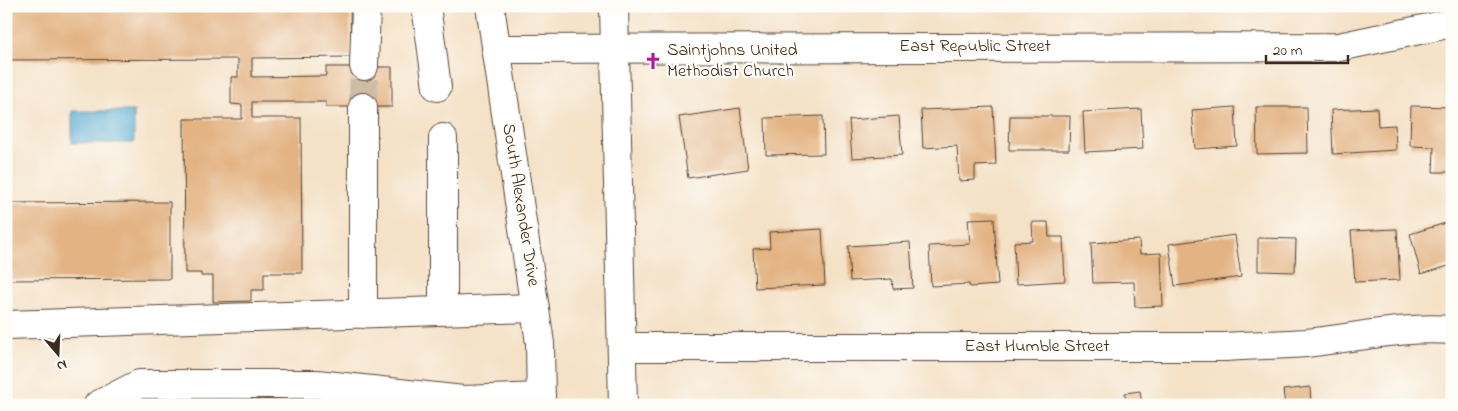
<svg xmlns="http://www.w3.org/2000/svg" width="1458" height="411" viewBox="0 0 1458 411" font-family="'Indie Flower',sans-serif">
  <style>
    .water { fill: #52a8cf; stroke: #466976 }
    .building { fill: #e3b383 }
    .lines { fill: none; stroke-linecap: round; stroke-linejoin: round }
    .minor-tunnel { stroke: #cfbca4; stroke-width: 28; stroke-dasharray: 28 14; stroke-linecap: butt }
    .minor-casing { stroke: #574537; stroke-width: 30 }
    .major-casing { stroke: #574537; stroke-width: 30 }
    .minor { stroke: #fff; stroke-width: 28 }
    .major { stroke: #fff; stroke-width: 28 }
    .labels { text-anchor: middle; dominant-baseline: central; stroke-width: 5; stroke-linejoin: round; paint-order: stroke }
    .street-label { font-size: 18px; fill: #3b2a1e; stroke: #fdfcf7 }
    .poi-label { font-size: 18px; fill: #3b2a1e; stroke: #fdfcf7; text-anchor: start }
  </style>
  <rect width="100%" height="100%" fill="#fdfcf7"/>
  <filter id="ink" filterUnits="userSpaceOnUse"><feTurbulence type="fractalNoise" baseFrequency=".02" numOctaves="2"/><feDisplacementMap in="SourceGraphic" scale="10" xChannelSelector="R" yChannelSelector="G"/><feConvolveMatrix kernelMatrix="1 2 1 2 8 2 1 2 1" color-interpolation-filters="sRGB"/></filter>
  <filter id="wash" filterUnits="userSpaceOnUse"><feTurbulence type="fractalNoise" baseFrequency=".0096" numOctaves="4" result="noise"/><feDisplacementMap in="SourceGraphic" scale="20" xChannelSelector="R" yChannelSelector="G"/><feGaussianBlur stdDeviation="1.12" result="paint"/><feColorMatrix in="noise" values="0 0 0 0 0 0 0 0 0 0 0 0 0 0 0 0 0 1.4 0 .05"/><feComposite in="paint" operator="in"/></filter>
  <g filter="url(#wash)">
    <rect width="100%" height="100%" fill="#f4e1c6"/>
    <path class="water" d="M72,111H134V143H72Z"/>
    <g id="blocks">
      <path class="building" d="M6,6H350L351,57L252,58V77L326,76V67H392V107H326V102H252V118H301L302,273H264V290H251V301L213,302V276H201V273H185L184,119H242V105L231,104V77H238V59L6,60Z
        M1411,106L1452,107V172H1433L1434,147L1410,146Z
        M993,107L996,165L975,166V180L959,181L957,146L923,148L921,110Z
        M1235,107L1237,146L1195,149L1192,110Z
        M1256,107H1307L1308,153L1257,154Z
        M740,108L748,169L688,178L679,117Z
        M1377,108L1378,126L1395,125L1396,150L1333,154L1331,110Z
        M1141,109L1143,149L1085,152L1083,112Z
        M823,116L824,154L766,155L765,118Z
        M899,116L902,155L852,158L849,120Z
        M1010,116H1070L1069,150H1009Z
        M170,202V279L6,280V203Z
        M994,218L998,285L970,287L969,284L931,286L929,246L970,244L968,219Z
        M1452,221V265L1421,274L1410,234Z
        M1032,222H1048L1049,237H1063L1065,281L1016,284L1014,242L1033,241Z
        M822,229L825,285L755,288L753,249L770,248L769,232Z
        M1397,229L1400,280L1355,282L1351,231Z
        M1235,235L1241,277L1175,286L1169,244Z
        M1258,238L1296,239L1295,272L1258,271Z
        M1139,240L1140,254L1161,253L1163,306L1135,307L1134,282L1093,283L1091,243Z
        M910,242L913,288L893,289L892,279L850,281L848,246Z
        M1310,387L1311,405H1285L1283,390Z
        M1140,391L1142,405H1126L1125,393Z
        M304,397L305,405H246L245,401Z"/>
    </g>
  </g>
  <g filter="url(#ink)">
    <use href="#blocks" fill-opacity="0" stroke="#574537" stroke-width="1"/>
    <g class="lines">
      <path class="minor-tunnel" d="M363,107L364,66"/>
      <g class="minor-casing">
        <path id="minor" d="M426,6L437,87
          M496,49L1339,47L1452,23
          M364,66L366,6
          M363,107V314
          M443,311V138
          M6,325L535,308
          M622,347H1225C1252,345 1279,345 1306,343C1354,338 1403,326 1452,330
          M98,405L139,384H317L463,400
          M463,405V400L541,397"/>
      </g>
      <g class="major-casing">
        <path id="major" d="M490,6L540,343L541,405
          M614,6L623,405"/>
      </g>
      <use href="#minor" class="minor"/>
      <use href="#major" class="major"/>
    </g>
  </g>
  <defs>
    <g id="church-bare" transform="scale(1.35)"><path d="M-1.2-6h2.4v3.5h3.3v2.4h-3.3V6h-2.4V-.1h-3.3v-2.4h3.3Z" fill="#b5179e" stroke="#fdfcf7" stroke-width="2.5" paint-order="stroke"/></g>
  </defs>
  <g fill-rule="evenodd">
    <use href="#church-bare" x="653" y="61"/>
  </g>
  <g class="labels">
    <g class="street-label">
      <text x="975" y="47">East Republic Street</text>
      <text transform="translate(520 205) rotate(81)">South Alexander Drive</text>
      <text x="1037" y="347">East Humble Street</text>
    </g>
    <g class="poi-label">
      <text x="667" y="51">Saintjohns United<tspan x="667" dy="21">Methodist Church</tspan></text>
    </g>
  </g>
  <rect width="1458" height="411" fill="none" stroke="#fdfcf7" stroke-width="25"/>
  <g transform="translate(58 354) rotate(161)" stroke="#fdfcf7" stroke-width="4" paint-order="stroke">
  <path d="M0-4L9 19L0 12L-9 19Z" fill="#3b2a1e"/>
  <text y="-8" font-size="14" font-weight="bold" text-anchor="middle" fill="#3b2a1e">N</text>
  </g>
  <path d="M1266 55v8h82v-8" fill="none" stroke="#3b2a1e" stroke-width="2.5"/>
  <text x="1273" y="55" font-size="15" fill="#3b2a1e" stroke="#fdfcf7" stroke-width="4" paint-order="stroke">20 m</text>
</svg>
